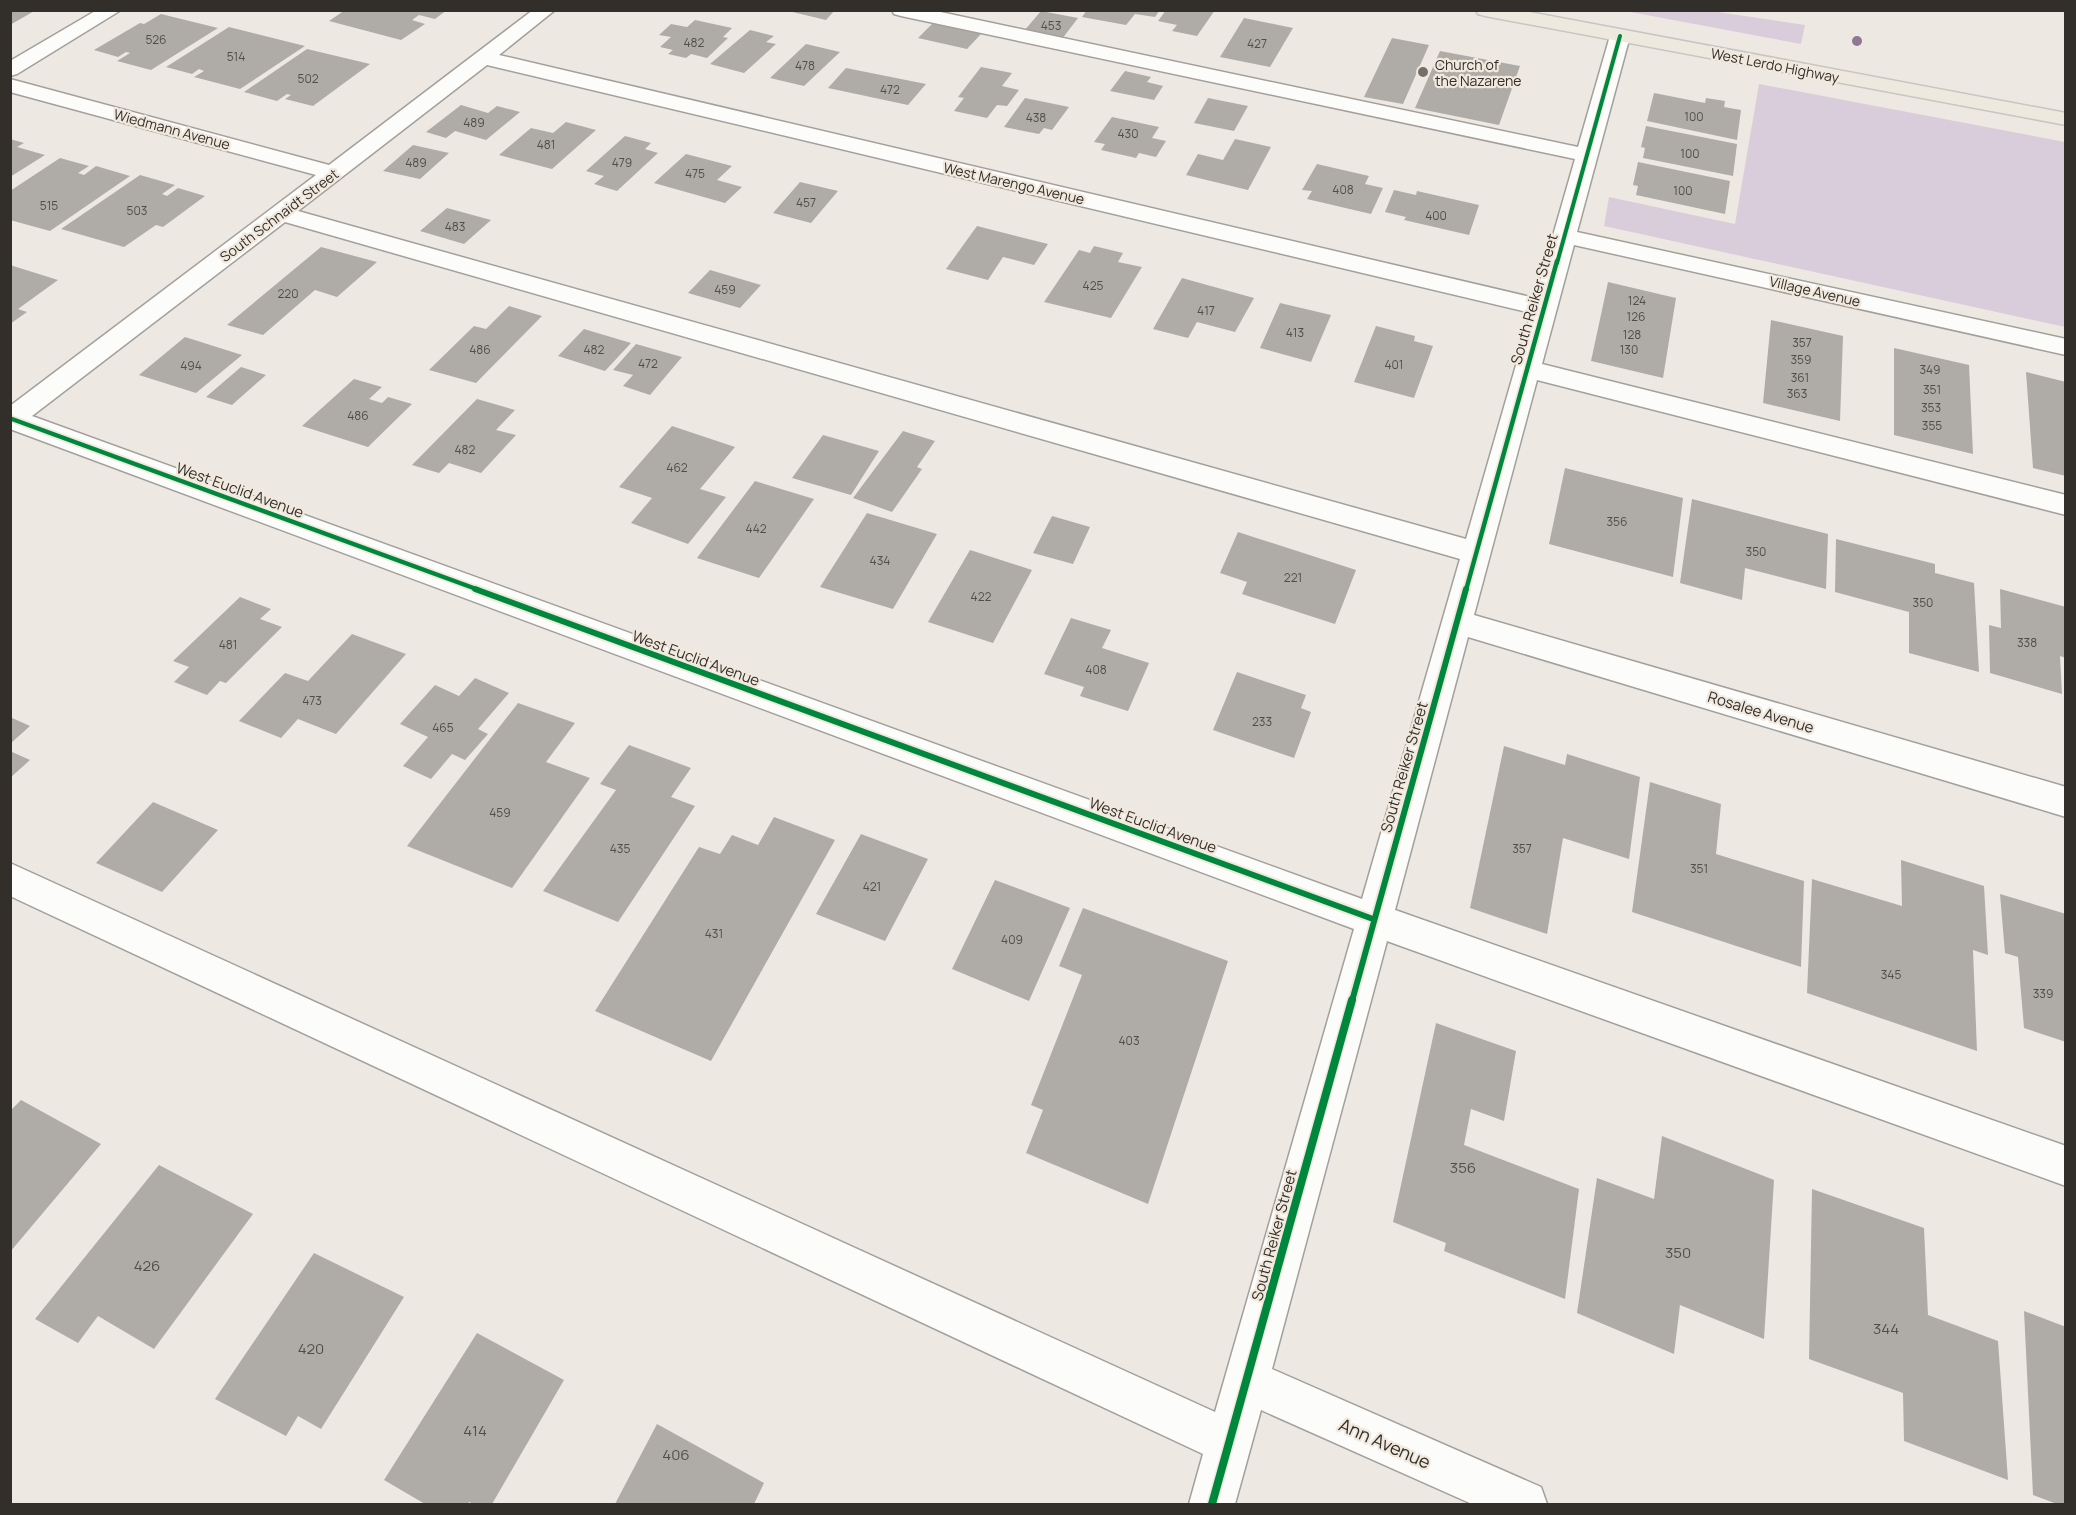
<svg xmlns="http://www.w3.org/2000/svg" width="2076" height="1515" viewBox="0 0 2076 1515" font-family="Manrope,sans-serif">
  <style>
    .green { fill: #dacddb }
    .building { fill: #afaca7 }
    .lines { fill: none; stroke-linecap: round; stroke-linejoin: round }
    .minor-casing { stroke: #a3a09c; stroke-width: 3 }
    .major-casing { stroke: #c8c5c2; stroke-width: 3 }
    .minor { fill: #fcfcfb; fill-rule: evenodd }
    .major { fill: #eee9df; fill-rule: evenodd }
    .cycleway-far3-casing { stroke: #f1e9de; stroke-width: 6 }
    .cycleway-far2-casing { stroke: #f1e9de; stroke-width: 8 }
    .cycleway-far1-casing { stroke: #f1e9de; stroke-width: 10 }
    .cycleway-casing { stroke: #f1e9de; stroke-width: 11 }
    .cycleway-far3 { stroke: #00873e; stroke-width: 4 }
    .cycleway-far2 { stroke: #00873e; stroke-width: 4.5 }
    .cycleway-far1 { stroke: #00873e; stroke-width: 6 }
    .cycleway { stroke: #00873e; stroke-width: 8 }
    .tree { fill: #8e7893 }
    .poi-dot { fill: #73706a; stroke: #f1e9de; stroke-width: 2 }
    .labels { text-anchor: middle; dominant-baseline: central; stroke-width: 4.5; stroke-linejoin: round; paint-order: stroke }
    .number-label { font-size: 12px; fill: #514e49 }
    .far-poi-label { font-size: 14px; fill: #322f2a; stroke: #f1e9de; text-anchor: start }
    .far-street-label { font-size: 14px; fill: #322f2a; stroke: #f1e9de }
    .street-label { font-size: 15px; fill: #322f2a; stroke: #f1e9de }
    .near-number-label { font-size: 15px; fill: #514e49 }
    .near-street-label { font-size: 18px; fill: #322f2a; stroke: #f1e9de }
  </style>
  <rect width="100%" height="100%" fill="#ede8e2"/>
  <path class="green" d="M1625,11H1711L1805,25L1801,44Z
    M1759,84L2065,142V327L1604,226L1609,197L1735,224Z"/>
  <path class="building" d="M10,10H36L10,25Z
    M345,10H447L435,19L419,15L412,20L425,24L401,40L329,21Z
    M784,10H835L826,20Z
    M1087,10H1160L1155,17L1135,14L1126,25L1082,17Z
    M1166,10H1215L1197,36L1172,31L1177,25L1158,21Z
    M1041,11L1078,18L1062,39L1024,31Z
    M161,14L218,28L151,70L117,61L130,53L126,52L118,57L94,50L140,23L144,24Z
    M1244,18L1293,28L1270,67L1220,57Z
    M695,20L732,28L723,37L728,38L707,58L691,54L686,58L668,54L673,50L660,47L671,37L659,35L671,24L687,27Z
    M933,23L982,33L967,49L918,38Z
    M229,27L305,46L240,89L194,77L204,71L199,69L192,74L166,67Z
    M750,30L774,36L766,42L776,44L744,73L710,64Z
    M1392,38L1429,45L1403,104L1364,97Z
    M806,44L840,52L804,86L770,78Z
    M307,49L370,64L313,106L285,99L291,95L287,94L277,101L244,92Z
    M1440,51L1520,66L1499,125L1415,108Z
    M981,67L1012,73L1002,86L1019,90L1007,106L997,105L987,118L954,111L964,98L958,97Z
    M846,68L926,84L908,105L828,88Z
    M1125,71L1151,77L1147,82L1163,86L1154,100L1110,91Z
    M1654,93L1705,103L1706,98L1725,101L1724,107L1741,110L1737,140L1647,121Z
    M1025,98L1069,107L1052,130L1044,128L1039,134L1004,127Z
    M1208,98L1248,106L1234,131L1194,123Z
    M461,105L488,113L497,106L520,112L486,140L455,131L446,138L426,132Z
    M1112,117L1159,127L1152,138L1166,141L1156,157L1139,153L1136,158L1101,150L1105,144L1094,142Z
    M566,122L596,130L552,169L499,155L531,128L553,133Z
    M1646,126L1737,144L1733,176L1643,158L1645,148L1641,147Z
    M625,136L651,143L645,149L658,153L617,191L594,184L604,176L586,171Z
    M10,139L24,143L17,147L45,155L10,177Z
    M1235,139L1271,147L1248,190L1186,175L1198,154L1223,160Z
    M413,145L449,153L420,179L383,171Z
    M686,154L732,166L717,180L742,187L725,203L654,183Z
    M60,158L89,166L78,173L84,175L96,166L130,176L50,231L10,220V191Z
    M1638,162L1730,181L1725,214L1636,195L1638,186L1633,185Z
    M1317,164L1369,176L1365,184L1383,188L1371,214L1307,199L1312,191L1302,190Z
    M140,175L175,185L162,194L167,196L178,188L205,196L163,227L156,225L124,247L61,229Z
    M800,182L838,191L811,223L773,213Z
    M1394,190L1416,195L1417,191L1479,205L1469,235L1404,220L1406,217L1385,212Z
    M447,208L491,220L464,244L420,231Z
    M977,226L1048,244L1034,265L1003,257L988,280L946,269Z
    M1094,246L1123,253L1118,262L1142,267L1111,318L1044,302L1079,250L1090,253Z
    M321,247L377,262L337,297L315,290L263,335L227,325Z
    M10,265L58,280L18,309L27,312L10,324Z
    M710,270L761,285L740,308L688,293Z
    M1182,278L1254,298L1235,332L1197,322L1188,338L1153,329Z
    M1608,282L1676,298L1663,378L1591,361Z
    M1280,303L1331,315L1311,362L1260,348Z
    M509,306L542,316L476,383L429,370L474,326L486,329Z
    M1771,320L1843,336L1840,421L1763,403Z
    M1376,326L1415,336L1414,341L1433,346L1414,398L1354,382Z
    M584,329L631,343L605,371L558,356Z
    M185,337L242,355L196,393L139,375Z
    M636,344L682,357L650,395L623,386L633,375L613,370Z
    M1894,348L1969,365L1973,454L1894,435Z
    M241,367L266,375L232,405L206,397Z
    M2026,372L2066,382V476L2033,468Z
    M354,379L382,387L369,399L382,403L388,397L412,404L368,447L302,426Z
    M477,399L515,410L496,430L516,435L481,473L449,463L439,473L412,465Z
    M672,426L735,447L700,489L726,497L688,544L631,523L652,498L619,487Z
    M903,431L935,441L917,467L922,469L892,512L853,498Z
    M823,435L879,451L851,495L792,478Z
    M1565,468L1683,498L1673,577L1549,544Z
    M755,481L814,499L759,578L697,558Z
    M1692,499L1828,534L1826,589L1745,568L1742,600L1680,583Z
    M867,513L937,534L893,609L820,587Z
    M1052,516L1090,527L1073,564L1033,553Z
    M1238,532L1356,570L1335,624L1242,594L1247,582L1220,573Z
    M1836,539L1935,564V573L1974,583L1979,672L1909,653V612L1835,592Z
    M970,550L1032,570L993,643L928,622Z
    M2000,589L2066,607V658L2060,656L2062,694L1990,673L1989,625L2001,628Z
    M240,597L271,609L260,619L282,627L226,683L220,681L207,695L174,682L189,667L173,661Z
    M1071,618L1111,630L1102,648L1149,663L1128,711L1080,696L1084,687L1044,674Z
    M352,634L406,654L336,734L298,719L281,738L239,721L285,673L308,681Z
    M1237,672L1306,695L1301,708L1311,712L1294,758L1213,730Z
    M475,678L509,693L478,729L488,734L465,760L452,754L431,779L403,766L428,737L400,724L435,685L459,696Z
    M518,703L575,723L546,762L590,778L512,888L407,846Z
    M10,717L30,726L10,744Z
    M629,745L691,768L671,797L695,806L618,922L543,891L616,790L600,784Z
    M1504,746L1565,765L1567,754L1640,777L1629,859L1563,838L1547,934L1470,908Z
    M10,751L30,760L10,778Z
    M1650,782L1721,804L1716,854L1804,881L1801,967L1632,912Z
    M153,802L218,830L162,892L96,863Z
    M774,817L835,840L711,1061L595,1011L699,847L720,854L732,835L758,845Z
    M861,834L928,859L885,941L816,914Z
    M1901,860L1984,886L1988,955L1973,950L1977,1051L1807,993L1812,879L1902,906Z
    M995,880L1070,908L1029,1001L952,969Z
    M2000,894L2066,914V1042L2024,1028L2018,957L2005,953Z
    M1083,908L1228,961L1148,1204L1026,1153L1043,1110L1031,1105L1082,975L1059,966Z
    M1436,1023L1516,1051L1504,1121L1471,1109L1464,1145L1579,1189L1565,1299L1444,1251L1446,1243L1393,1222Z
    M21,1100L101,1144L10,1252V1111Z
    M1662,1136L1774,1180L1764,1339L1680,1305L1674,1354L1577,1313L1597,1178L1654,1199Z
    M159,1165L253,1214L154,1349L98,1316L78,1343L35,1319Z
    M1812,1189L1924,1228L1928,1315L1998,1341L2008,1480L1904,1441L1903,1393L1809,1359Z
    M314,1253L404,1297L321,1429L298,1416L286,1436L215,1399Z
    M2024,1311L2066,1327V1504H2057L2033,1495Z
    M477,1333L564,1380L492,1504H474L469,1502L467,1504H425L384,1480Z
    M657,1424L764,1483L754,1504H615Z"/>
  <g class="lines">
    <g class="minor-casing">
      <path id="minor" d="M97,10H121L17,74L10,76V61Z
        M533,10H555L499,55L1535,298L1575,159L901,16L894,14L892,10H931L1578,147L1610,36L1613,32H1627L1630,36L1577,232L2066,339V355L1574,245L1542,364L2066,495V515L1537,380L1474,615L2066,787V817L1468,637L1395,910L2066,1146V1186L1387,941L1272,1369L1541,1487L1547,1504H1472L1261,1410L1235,1504H1189L1203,1454L10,896V863L1215,1412L1354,929L10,429V406L316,175L10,92V79L329,165ZM487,65L1531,313L1466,539L298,211ZM285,222L1460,559L1362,899L32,416Z"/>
    </g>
    <g class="major-casing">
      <path id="major" d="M1476,10H1519L2066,113V125L1485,16L1478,14Z"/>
    </g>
    <use href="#minor" class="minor"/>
    <use href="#major" class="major"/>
    <g class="cycleway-far3-casing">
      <path id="cycleway-far3" d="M1557,263L1620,36"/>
    </g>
    <g class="cycleway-far2-casing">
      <path id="cycleway-far2" d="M12,419L479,590
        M1466,590L1557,261"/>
    </g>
    <g class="cycleway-far1-casing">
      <path id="cycleway-far1" d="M475,589L1373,919
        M1352,1001L1466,589"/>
    </g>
    <g class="cycleway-casing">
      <path id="cycleway" d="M1212,1504L1352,1000"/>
    </g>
    <use href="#cycleway-far3" class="cycleway-far3"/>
    <use href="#cycleway-far2" class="cycleway-far2"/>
    <use href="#cycleway-far1" class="cycleway-far1"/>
    <use href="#cycleway" class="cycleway"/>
  </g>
  <circle class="tree" cx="1857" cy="41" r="5"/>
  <circle class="poi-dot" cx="1423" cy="72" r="6"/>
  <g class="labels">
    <g class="number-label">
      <text x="1051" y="25">453</text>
      <text x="156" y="39">526</text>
      <text x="694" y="42">482</text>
      <text x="1257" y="43">427</text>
      <text x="236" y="56">514</text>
      <text x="805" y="65">478</text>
      <text x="308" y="78">502</text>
      <text x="890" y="89">472</text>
      <text x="1694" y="116">100</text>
      <text x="1036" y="117">438</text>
      <text x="474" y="122">489</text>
      <text x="1128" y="133">430</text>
      <text x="546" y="144">481</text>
      <text x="1690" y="153">100</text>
      <text x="416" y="162">489</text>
      <text x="622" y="162">479</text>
      <text x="695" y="173">475</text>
      <text x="1343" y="189">408</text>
      <text x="1683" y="190">100</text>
      <text x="806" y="202">457</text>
      <text x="49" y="205">515</text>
      <text x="137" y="210">503</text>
      <text x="1436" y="215">400</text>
      <text x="455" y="226">483</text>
      <text x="1093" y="285">425</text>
      <text x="725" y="289">459</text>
      <text x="288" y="293">220</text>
      <text x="1637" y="300">124</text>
      <text x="1206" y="310">417</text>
      <text x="1636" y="316">126</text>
      <text x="1295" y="332">413</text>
      <text x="1632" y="334">128</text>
      <text x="1802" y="342">357</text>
      <text x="480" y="349">486</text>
      <text x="594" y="349">482</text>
      <text x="1629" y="349">130</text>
      <text x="1801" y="359">359</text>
      <text x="648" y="363">472</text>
      <text x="1394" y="364">401</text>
      <text x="191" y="365">494</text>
      <text x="1930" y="369">349</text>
      <text x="1800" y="377">361</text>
      <text x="1932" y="389">351</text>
      <text x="1797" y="393">363</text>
      <text x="1931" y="407">353</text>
      <text x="358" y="415">486</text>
      <text x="1932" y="425">355</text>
      <text x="465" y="449">482</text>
      <text x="677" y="467">462</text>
      <text x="1617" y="521">356</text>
      <text x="756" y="528">442</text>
      <text x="1756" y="551">350</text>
      <text x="880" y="560">434</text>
      <text x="1293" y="577">221</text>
      <text x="981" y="596">422</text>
      <text x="1923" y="602">350</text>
      <text x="2027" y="642">338</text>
      <text x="228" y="644">481</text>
      <text x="1096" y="669">408</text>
      <text x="312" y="700">473</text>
      <text x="1262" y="721">233</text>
      <text x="443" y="727">465</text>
      <text x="500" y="812">459</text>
      <text x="620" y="848">435</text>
      <text x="1522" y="848">357</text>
      <text x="1699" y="868">351</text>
      <text x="872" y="886">421</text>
      <text x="714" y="933">431</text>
      <text x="1012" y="939">409</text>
      <text x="1891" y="974">345</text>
      <text x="2043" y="993">339</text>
      <text x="1129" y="1040">403</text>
    </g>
    <g class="far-poi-label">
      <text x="1435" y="64">Church of<tspan x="1435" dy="16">the Nazarene</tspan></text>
    </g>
    <g class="far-street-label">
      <text transform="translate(1775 65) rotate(11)">West Lerdo Highway</text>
      <text transform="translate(172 129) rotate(15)">Wiedmann Avenue</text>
      <text transform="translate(1014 183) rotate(13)">West Marengo Avenue</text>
      <text transform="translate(279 215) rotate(-37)">South Schnaidt Street</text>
      <text transform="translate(1815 291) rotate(13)">Village Avenue</text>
    </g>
    <g class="street-label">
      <text transform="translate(1534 299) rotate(-74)">South Reiker Street</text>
      <text transform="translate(240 490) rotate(20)">West Euclid Avenue</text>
      <text transform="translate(696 658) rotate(20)">West Euclid Avenue</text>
      <text transform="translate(1761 712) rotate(17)">Rosalee Avenue</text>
      <text transform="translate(1404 767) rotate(-74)">South Reiker Street</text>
      <text transform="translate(1153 825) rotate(20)">West Euclid Avenue</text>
      <text transform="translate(1274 1235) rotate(-75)">South Reiker Street</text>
    </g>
    <g class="near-number-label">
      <text x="1463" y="1167">356</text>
      <text x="1678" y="1252">350</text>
      <text x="147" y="1265">426</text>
      <text x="1886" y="1328">344</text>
      <text x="311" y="1348">420</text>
      <text x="475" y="1430">414</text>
      <text x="676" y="1454">406</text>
    </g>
    <g class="near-street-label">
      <text transform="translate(1385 1443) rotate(24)">Ann Avenue</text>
    </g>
  </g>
  <rect width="2076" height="1515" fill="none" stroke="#322f2a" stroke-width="24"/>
</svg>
